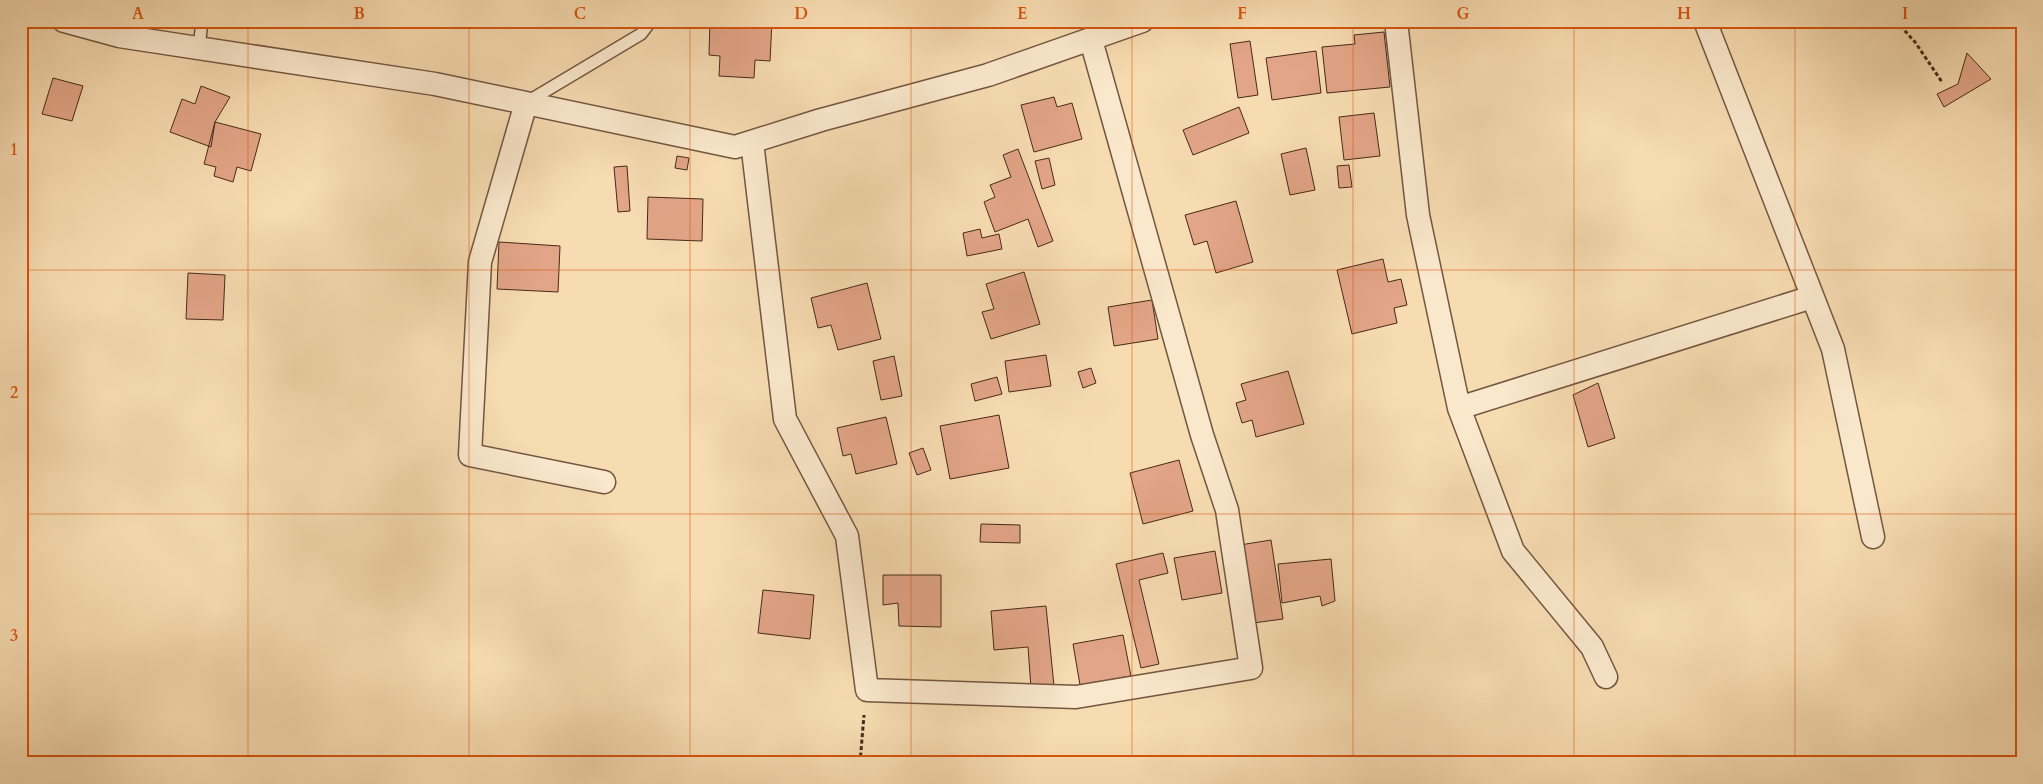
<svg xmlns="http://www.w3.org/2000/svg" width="2043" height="784" viewBox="0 0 2043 784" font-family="Cardo,serif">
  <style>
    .building { fill: #e2a587; stroke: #47291a }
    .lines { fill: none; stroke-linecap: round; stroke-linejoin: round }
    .lane-casing { stroke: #735640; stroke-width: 14 }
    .street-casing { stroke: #735640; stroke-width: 25 }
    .path { stroke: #47291a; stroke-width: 3; stroke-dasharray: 4 2.5; stroke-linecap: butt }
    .lane { stroke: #fae8cc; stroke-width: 11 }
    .street { stroke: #fae8cc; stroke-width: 22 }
    .grid { fill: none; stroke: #d8540d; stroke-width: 1; stroke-opacity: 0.55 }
    .neatline { fill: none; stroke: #d8540d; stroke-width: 2 }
    .grid-label { font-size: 16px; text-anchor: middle; font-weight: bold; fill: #d8540d }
  </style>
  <rect width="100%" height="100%" fill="#f7dbb1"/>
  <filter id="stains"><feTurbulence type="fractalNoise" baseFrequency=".004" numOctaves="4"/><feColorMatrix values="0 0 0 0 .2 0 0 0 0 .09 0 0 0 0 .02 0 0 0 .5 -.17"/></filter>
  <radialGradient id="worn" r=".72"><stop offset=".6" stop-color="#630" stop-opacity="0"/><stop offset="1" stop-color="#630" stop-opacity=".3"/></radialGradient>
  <path class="building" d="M710,21H772L770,61L755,60L754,78L719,76L720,56L709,55Z
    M1384,32L1390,87L1327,93L1322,47L1355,44L1354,35Z
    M1250,41L1258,95L1238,98L1230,44Z
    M1316,51L1321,93L1272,100L1266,58Z
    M1967,53L1991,79L1944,107L1937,94L1958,84Z
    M53,78L83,86L72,121L42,114Z
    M201,86L230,97L215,122L211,147L170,132L182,99L195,104Z
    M1054,97L1057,107L1072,103L1082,139L1034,152L1021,105Z
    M1239,107L1249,133L1193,155L1183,130Z
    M1374,113L1380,156L1344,160L1339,117Z
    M215,122L261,134L251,171L237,167L233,182L214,176L216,167L204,164Z
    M1306,148L1315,190L1290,195L1281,154Z
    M1018,149L1053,241L1038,247L1028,219L995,232L984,202L995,197L990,185L1011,177L1003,155Z
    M677,156L689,158L687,170L675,168Z
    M1049,158L1055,185L1042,189L1035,161Z
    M1349,165L1352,187L1339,188L1337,166Z
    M627,166L630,211L618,212L614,167Z
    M648,197L703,199L702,241L647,239Z
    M1236,201L1253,262L1216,273L1207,241L1194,245L1185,215Z
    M980,229L982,238L999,234L1002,249L967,256L963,233Z
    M499,242L560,246L558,292L497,289Z
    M1383,259L1388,282L1401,279L1407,305L1394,308L1397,323L1352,334L1337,270Z
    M1024,272L1040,324L991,339L982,312L994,309L986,284Z
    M188,273L225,275L223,320L186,319Z
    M867,283L881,339L838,350L831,325L818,328L811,298Z
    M1152,300L1158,339L1114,346L1108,307Z
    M1046,355L1051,386L1009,392L1005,361Z
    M894,356L902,396L881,400L873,361Z
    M1091,368L1096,383L1083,388L1078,372Z
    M1288,371L1304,424L1256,437L1252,420L1242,423L1236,403L1246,400L1241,384Z
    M997,377L1002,394L975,401L971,384Z
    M1598,383L1615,438L1588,447L1573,395Z
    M999,415L1009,468L950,479L940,426Z
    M886,417L897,464L856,474L851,454L843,456L837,428Z
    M923,448L931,470L917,475L909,453Z
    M1179,460L1193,511L1143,524L1130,473Z
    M981,524L1020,525V543L980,542Z
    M1271,540L1283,619L1253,623L1240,545Z
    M1215,551L1222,593L1182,600L1174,558Z
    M1163,553L1168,573L1139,580L1159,664L1141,668L1116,564Z
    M1331,559L1335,601L1322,606L1320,596L1282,603L1278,564Z
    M883,575H941V627L899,626L898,603L883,605Z
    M763,590L814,595L810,639L758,633Z
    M1046,606L1054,686L1031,688L1028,647L994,650L991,611Z
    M1123,635L1131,676L1080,685L1073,644Z"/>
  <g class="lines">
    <g class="lane-casing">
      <path id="lane" d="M199,48L202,21
        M527,102L641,34L651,21"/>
    </g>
    <g class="street-casing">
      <path id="street" d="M64,21L119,36L435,84L735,147L821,120L988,75L1142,21
        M1396,21L1418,215L1459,408L1513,551L1592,647L1606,677
        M1705,21L1833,349L1873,537
        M526,103L480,262L470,455L604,482
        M752,142L785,419L847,536L867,690L1076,697L1251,668L1227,510L1202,435L1091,40
        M1459,408L1812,297"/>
    </g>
    <path class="path" d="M1896,21L1915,42L1942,82
      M860,763L864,715"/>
    <use href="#lane" class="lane"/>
    <use href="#street" class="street"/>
  </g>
  <path class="grid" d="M248,21V763M469,21V763M690,21V763M911,21V763M1132,21V763M1353,21V763M1574,21V763M1795,21V763M21,270H2022M21,514H2022"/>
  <rect width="2043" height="784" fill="none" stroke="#f7dbb1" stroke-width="55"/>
  <rect x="28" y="28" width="1988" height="728" class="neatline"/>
  <g class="grid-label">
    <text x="138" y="19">A</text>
    <text x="359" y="19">B</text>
    <text x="580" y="19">C</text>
    <text x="801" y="19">D</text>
    <text x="1022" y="19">E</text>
    <text x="1242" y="19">F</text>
    <text x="1463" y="19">G</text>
    <text x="1684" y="19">H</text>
    <text x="1905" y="19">I</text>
    <text x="14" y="155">1</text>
    <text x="14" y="398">2</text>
    <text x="14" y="641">3</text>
  </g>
  <rect width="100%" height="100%" filter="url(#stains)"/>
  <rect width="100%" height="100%" fill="url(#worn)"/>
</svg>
